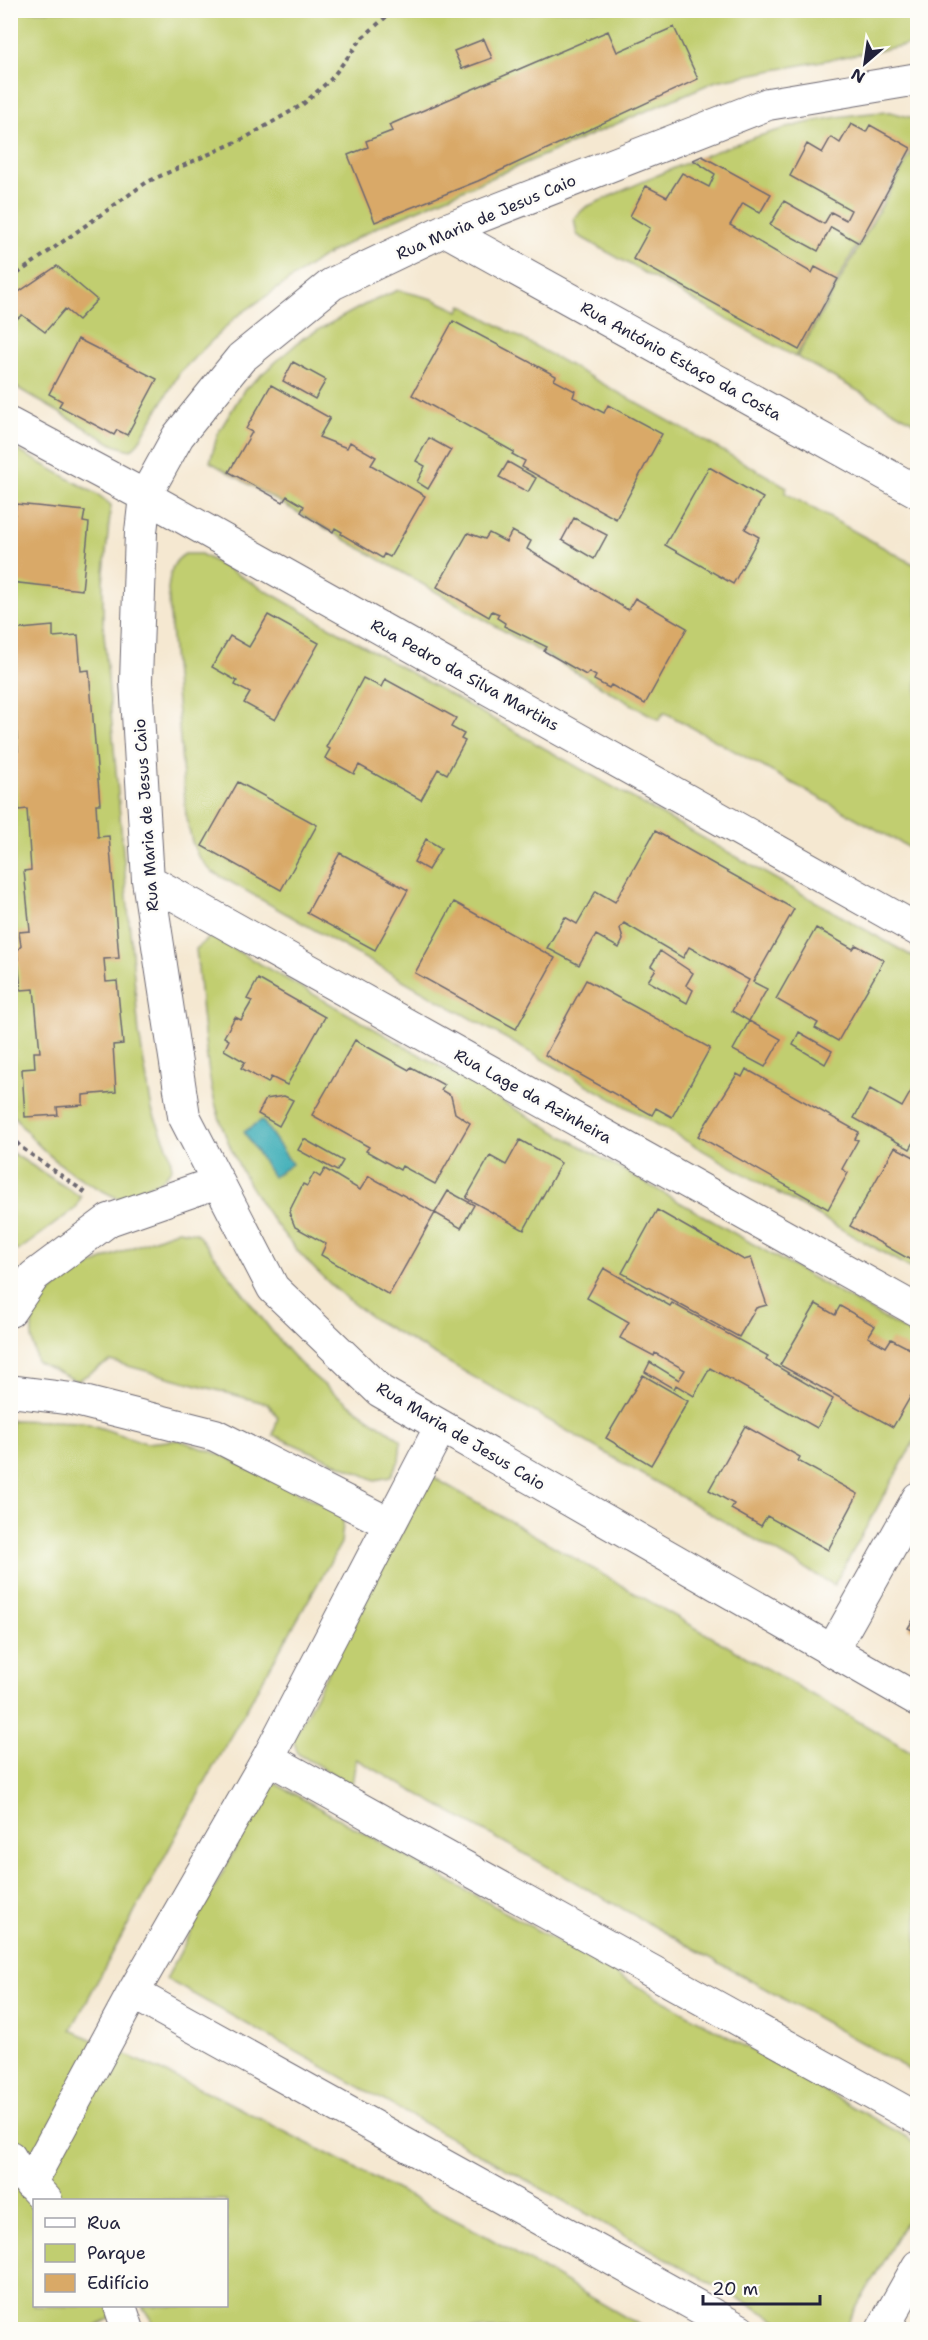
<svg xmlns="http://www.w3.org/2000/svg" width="928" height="2340" viewBox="0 0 928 2340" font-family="'Shantell Sans',sans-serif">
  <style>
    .green { fill: #c1ce70; stroke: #727856; stroke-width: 1.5 }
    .water { fill: #3cadb7; stroke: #2f6879; stroke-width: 1.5 }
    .building { fill: #d9a967 }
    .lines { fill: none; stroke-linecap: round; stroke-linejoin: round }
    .street-casing { stroke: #6c6770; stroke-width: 34 }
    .path { stroke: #6c6770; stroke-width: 4; stroke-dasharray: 4.5 4.5; stroke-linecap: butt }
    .street { stroke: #fff; stroke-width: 32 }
    .labels { text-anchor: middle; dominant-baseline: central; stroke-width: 5; stroke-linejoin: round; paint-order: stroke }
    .street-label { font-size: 16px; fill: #22223b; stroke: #fdfcf7 }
  </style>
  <rect width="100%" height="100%" fill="#fdfcf7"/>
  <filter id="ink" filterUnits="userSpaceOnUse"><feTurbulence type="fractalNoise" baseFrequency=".0167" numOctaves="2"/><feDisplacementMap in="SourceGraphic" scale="12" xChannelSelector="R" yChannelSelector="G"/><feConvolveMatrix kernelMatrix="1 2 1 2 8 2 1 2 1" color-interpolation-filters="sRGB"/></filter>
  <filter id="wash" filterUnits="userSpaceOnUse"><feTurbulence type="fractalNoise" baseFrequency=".008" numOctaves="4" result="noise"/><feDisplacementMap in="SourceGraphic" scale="24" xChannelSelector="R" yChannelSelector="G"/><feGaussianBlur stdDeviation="1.35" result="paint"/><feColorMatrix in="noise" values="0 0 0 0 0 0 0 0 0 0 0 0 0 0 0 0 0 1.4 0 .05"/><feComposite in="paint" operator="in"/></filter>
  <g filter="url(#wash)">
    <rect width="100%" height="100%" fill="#f5e8d1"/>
    <path class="green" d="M917,10L918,43L716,81L377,227L323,257L236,317L180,372L138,443L131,450L114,445L11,384L10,11Z
      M890,112L917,119V137L795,357L577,235L574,218L586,207C683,164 782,115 890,112Z
      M917,143V424L797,357Z
      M398,290L433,299L459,311L462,305L787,487L785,493L917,566V852L664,712L659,720L210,462L218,433L244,390L303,338L364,305Z
      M10,446L100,496L111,505L103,582V622L139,1034L152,1110L169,1151L172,1168L162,1180L119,1199C75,1178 38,1153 11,1111Z
      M185,554H201L917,959V1272L211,871L198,856L192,842L186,815L168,589C170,574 171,562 185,554Z
      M209,938L216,939L917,1337V1436L834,1585L375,1320C298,1266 229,1179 211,1085C203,1040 201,994 196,949Z
      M11,1152L81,1197L76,1208L18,1251L11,1248Z
      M178,1230L196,1233C229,1271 256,1314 289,1352C320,1387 363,1413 401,1440L399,1461L390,1477L375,1480L273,1435L278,1417L268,1404L110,1361L77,1381L37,1362C32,1344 27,1320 40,1304C67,1267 136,1247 178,1230Z
      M11,1420L83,1422L146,1443L179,1440L224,1456L344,1515L341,1543L217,1760L71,2030L218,2097L484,2235L646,2329H157L142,2306H226V2200H34V2306H134L90,2329L11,2330Z
      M431,1476L917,1755V2074L356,1759L352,1785L298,1754L293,1739Z
      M271,1781L907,2137L917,2147V2203L844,2329H793L166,1979Z"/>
    <path class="water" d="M262,1120L292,1164L273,1177L244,1132Z"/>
    <g id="blocks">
      <path class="building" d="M674,27L698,79L478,181L375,222L348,155L368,147L366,141L392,131L389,125L608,31L617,52Z
        M484,39L492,58L462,69L454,51Z
        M851,124L866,132L870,125L911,148L859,243L831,227L818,251L770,225L784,201L824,224L831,212L846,220L851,210L790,176L807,144L822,153L831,137L840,143Z
        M702,156L771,194L760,213L743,203L730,225L812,273L815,267L838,279L799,350L633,259L650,228L630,216L646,186L667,197L682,173L709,187L715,174L693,160Z
        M57,266L97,300L78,320L65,309L45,332L22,315L10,324V298Z
        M453,321L556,376L554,380L575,391L573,397L604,413L608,405L662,434L616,519L522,467L525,461L512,454L514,452L412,395Z
        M78,339L157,379L127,435L117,430L114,435L59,406L62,401L49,394Z
        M293,362L326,380L315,399L283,381Z
        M271,385L330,418L319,437L347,448L350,442L376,457L371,465L425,496L390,557L384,554L382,558L341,534L342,532L335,528L333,532L313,520L301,512L304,506L287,496L283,502L229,472L252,432L246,429Z
        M429,438L451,450L428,489L417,482L425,466L416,461Z
        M508,462L536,478L528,492L499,477Z
        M709,467L763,498L745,529L759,537L733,584L665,545Z
        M16,504L85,511L83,522L89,523L82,590L10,582V513L15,514Z
        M574,518L607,535L594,559L562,540Z
        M512,531L531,541L527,549L628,610L635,598L687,628L645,704L611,685L609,688L594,680L596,676L589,672L586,675L544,651L547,647L504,626L505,623L497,618L499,614L492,611L489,617L437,587L468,533L485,539L489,533L506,542Z
        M268,615L319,643L275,720L244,703L250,693L235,685L237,681L212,667L230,636L249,647Z
        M53,626V637L78,635L81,671L89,670L100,804H96L98,837L109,836L119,958L104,959L106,982L117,981L123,1044L113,1045L116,1092L83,1095V1105L57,1107L58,1115L25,1117L22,1069L35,1068L34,1052H40L34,989L21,990L17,951L21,946L19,932L30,931L24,871L31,870L27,809L19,810L14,751H18L13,692H10V630Z
        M363,678L381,687L385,679L456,718L451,727L464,734L461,739L465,741L447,774L438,769L421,800L359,765L354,774L325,758L330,749L326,747Z
        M238,782L317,825L281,890L202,846Z
        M655,831L794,909L753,982L767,989L749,1021L781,1039L765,1067L733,1050L749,1021L732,1011L749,980L689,947L683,958L624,923L620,928L623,940L619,948L596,935L579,965L547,948L565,917L577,924L596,891L615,902Z
        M426,839L441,848L428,870L414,862Z
        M340,853L408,890L375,950L307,913Z
        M454,902L555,958L516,1029L415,973Z
        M816,928L853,949L856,945L884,960L838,1041L815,1028L818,1023L776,999Z
        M660,951L693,973L686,985L693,990L687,1003L648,981L656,969L651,966Z
        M258,979L325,1017L287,1085L271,1077L268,1083L241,1068L245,1062L224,1050L229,1040L224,1037L235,1017L241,1020L252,1001L247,999Z
        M586,980L710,1048L672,1117L656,1108L652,1115L545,1055Z
        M799,1032L832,1051L825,1064L793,1045Z
        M355,1040L409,1070L411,1067L444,1085L441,1090L451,1096L455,1113L470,1123L435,1184L402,1166L400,1170L366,1151L369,1147L312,1115Z
        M746,1069L859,1132L855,1139L858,1140L842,1169L848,1173L828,1209L698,1136L737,1074L742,1077Z
        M918,1079V1135L910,1149L854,1118L870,1089L902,1107Z
        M284,1096L293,1100L279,1126L258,1114L266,1099Z
        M304,1139L343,1161L337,1171L298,1150Z
        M520,1140L561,1163L524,1230L466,1198L490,1156L506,1165Z
        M895,1147L918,1159L916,1263L850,1226Z
        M325,1169L360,1190L369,1176L435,1213L389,1295L321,1255L326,1244L295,1227L289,1212L303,1184L307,1186L314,1173L320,1177Z
        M448,1191L474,1205L461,1228L435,1213Z
        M657,1210L744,1260L751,1258L767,1305L756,1308L739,1337L622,1273Z
        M604,1268L670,1306L672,1303L768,1356L766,1360L833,1399L817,1428L710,1368L694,1396L676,1385L674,1389L645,1372L650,1362L679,1380L685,1370L655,1353L654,1356L620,1338L629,1322L587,1298Z
        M816,1304L835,1315L840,1306L875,1326L868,1337L886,1347L891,1339L918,1353V1397L912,1394L893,1427L780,1365Z
        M643,1375L688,1401L651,1465L606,1438Z
        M745,1426L800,1457L798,1461L858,1494L828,1550L767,1516L761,1526L731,1509L734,1504L709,1490Z
        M918,1612V1633L908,1628Z"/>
    </g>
  </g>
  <g filter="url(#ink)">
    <use href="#blocks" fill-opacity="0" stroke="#6c6770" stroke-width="1.5"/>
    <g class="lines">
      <g class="street-casing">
        <path id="street" d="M918,79L768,104L445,230L332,284L241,358L178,436L145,496L141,532L136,681L148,880L184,1116L273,1288L380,1391L918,1700
          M445,230L918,492
          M10,424L145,496L918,930
          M148,880L918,1311
          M10,1311L34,1276L109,1220L218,1182
          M10,1391L72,1399L215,1435L390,1524
          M441,1426L268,1758L133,1993L740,2330
          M832,1651L918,1498
          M268,1758L918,2119
          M10,2157L17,2169L46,2200
          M30,2184L133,1993
          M120,2306L128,2330
          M882,2330L918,2266"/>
      </g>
      <path class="path" d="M10,279L147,182L245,138L302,105L331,79L363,37L394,10
        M10,1136L22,1148L86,1193"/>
      <use href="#street" class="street"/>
    </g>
  </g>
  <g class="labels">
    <g class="street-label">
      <text transform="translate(486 217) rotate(-23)">Rua Maria de Jesus Caio</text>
      <text transform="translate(681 361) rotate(29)">Rua António Estaço da Costa</text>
      <text transform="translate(465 675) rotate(29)">Rua Pedro da Silva Martins</text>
      <text transform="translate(146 815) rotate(-94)">Rua Maria de Jesus Caio</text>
      <text transform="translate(533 1096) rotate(29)">Rua Lage da Azinheira</text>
      <text transform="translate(461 1436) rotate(31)">Rua Maria de Jesus Caio</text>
    </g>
  </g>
  <rect width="928" height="2340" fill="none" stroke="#fdfcf7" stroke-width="36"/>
  <rect x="33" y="2199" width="195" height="108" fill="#fdfcf7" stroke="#a5a5ac" stroke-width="1.5"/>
  <rect x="45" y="2218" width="30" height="9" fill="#ffffff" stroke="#a5a5ac" stroke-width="1.5"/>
  <text x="87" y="2229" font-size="18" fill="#22223b">Rua</text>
  <rect x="45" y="2244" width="30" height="18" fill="#c1ce70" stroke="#a5a5ac" stroke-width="1.5"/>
  <text x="87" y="2259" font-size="18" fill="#22223b">Parque</text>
  <rect x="45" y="2274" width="30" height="18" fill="#d9a967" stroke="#a5a5ac" stroke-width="1.5"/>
  <text x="87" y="2289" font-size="18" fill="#22223b">Edifício</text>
  <g transform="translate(865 63) rotate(209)" stroke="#fdfcf7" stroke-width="4.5" paint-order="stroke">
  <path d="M0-4.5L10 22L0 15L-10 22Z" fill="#22223b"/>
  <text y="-9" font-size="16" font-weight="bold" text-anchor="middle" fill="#22223b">N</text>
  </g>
  <path d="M703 2295v9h117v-9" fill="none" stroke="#22223b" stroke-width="3"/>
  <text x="712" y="2295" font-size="18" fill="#22223b" stroke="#fdfcf7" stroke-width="4.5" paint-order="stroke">20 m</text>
</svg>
